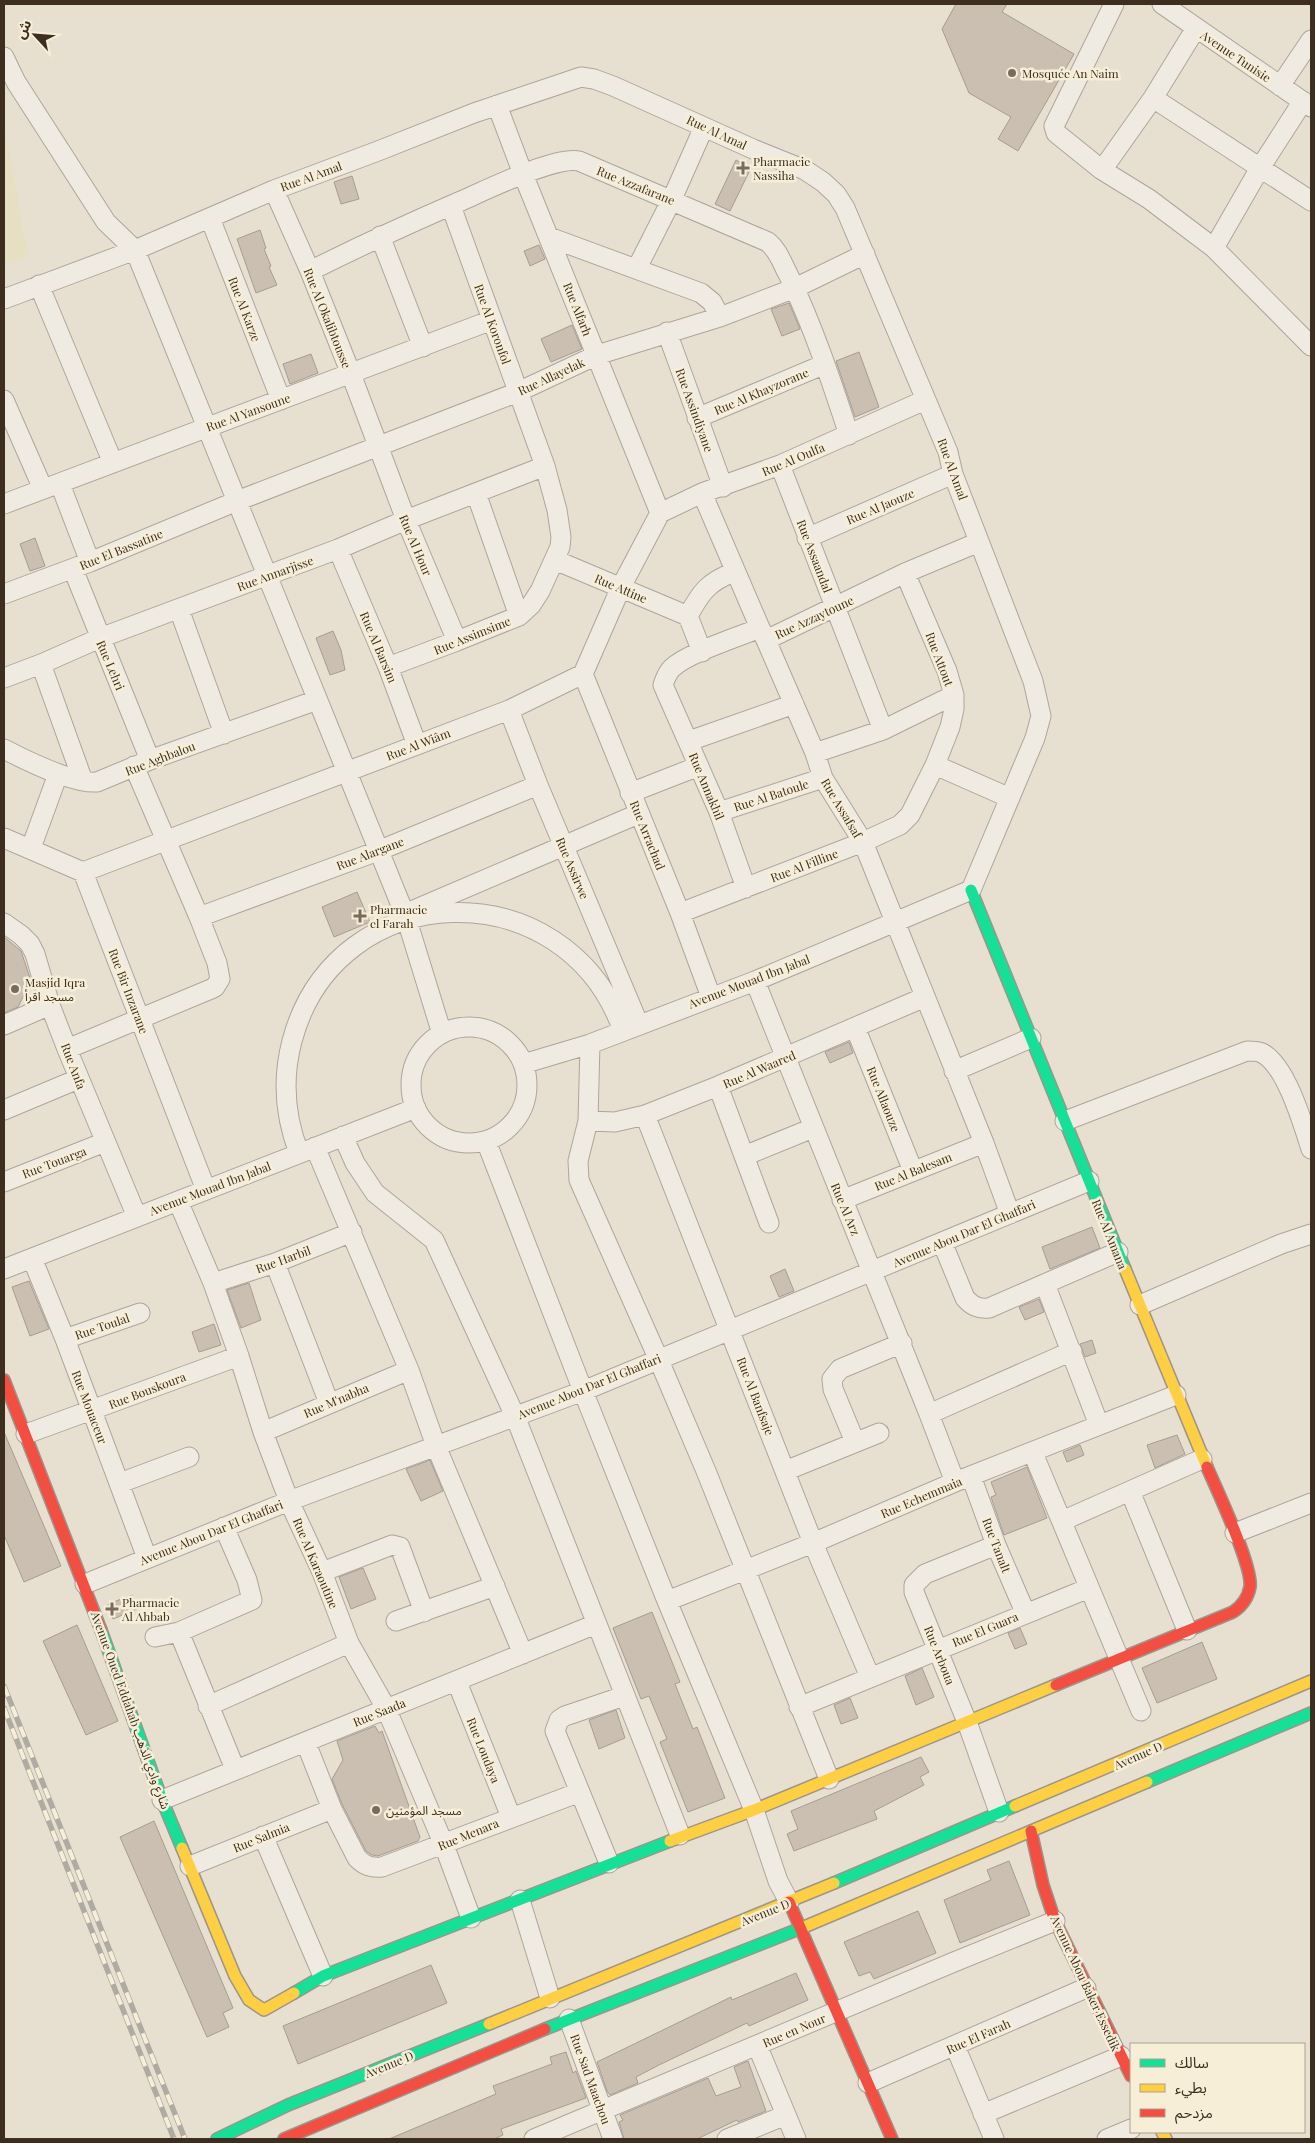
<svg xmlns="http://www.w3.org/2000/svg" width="1315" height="2143" viewBox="0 0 1315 2143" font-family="'Playfair Display','Noto Sans Arabic',serif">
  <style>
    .farmland { fill: #e6dfc2 }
    .building { fill: #cbbfb2; stroke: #a89c90 }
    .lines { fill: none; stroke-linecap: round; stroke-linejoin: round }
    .street-casing { stroke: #ada599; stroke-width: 21 }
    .fast-casing { stroke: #9c958a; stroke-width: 14 }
    .slow-casing { stroke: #9c958a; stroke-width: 14 }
    .jam-casing { stroke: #9c958a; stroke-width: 14 }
    .street { stroke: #efebe3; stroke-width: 19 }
    .fast { stroke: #16e098; stroke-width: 11 }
    .slow { stroke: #ffcf43; stroke-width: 11 }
    .jam { stroke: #f24e42; stroke-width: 11 }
    .rail-casing { stroke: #afaaa2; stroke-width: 5.5 }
    .rail { stroke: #f7eed8; stroke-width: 4; stroke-dasharray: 11; stroke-linecap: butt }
    .poi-dot { fill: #786c5e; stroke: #f7eed8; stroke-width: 2 }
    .labels { text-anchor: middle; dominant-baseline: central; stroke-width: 5; stroke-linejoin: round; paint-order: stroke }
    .street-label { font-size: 12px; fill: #3d2e20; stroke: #f7eed8 }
    .poi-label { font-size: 12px; fill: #3d2e20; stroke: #f7eed8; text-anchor: start }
  </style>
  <rect width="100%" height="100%" fill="#e7e0d1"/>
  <path class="farmland" d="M4,124L28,256L4,264Z"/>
  <path class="building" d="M956,4H1007L1002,12L1074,54L1018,151L998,139L1011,117L969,93L942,29Z
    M736,160L751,168L730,211L715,204Z
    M352,176L359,199L341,204L334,182Z
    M260,230L266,248L264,249L271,266L269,267L277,285L256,293L237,239Z
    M539,245L545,259L530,266L524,251Z
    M789,303L800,329L782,336L771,309Z
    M572,325L582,349L551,362L541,339Z
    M859,352L879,407L855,417L836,361Z
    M311,354L318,373L290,384L283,364Z
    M35,538L45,566L30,571L20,544Z
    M333,631L341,650L345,670L330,675L316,638Z
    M357,892L370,922L334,937L322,907Z
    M4,937L21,951L31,981L18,1007L4,1013Z
    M849,1042L853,1053L830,1063L825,1052Z
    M1092,1227L1100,1248L1050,1269L1042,1247Z
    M785,1269L794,1291L779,1297L770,1276Z
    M29,1281L49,1329L30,1336L12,1287Z
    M249,1283L261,1320L241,1328L227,1290Z
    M1039,1299L1044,1312L1025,1320L1019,1307Z
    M214,1324L221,1345L199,1352L192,1332Z
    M1092,1340L1096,1353L1085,1357L1080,1344Z
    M4,1432L61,1566L24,1582L4,1535Z
    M1177,1435L1185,1454L1155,1468L1147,1445Z
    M1080,1445L1084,1455L1067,1462L1063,1452Z
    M430,1460L443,1491L421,1501L406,1469Z
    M1027,1467L1047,1518L1004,1535L991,1497L996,1495L991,1482Z
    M363,1568L376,1599L351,1609L339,1577Z
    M132,1595L137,1609L113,1619L108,1604Z
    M652,1612L680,1682L675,1684L693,1729L697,1727L725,1798L688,1812L660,1742L667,1739L649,1696L641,1699L613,1628Z
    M77,1625L118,1721L86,1735L43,1641Z
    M1020,1628L1027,1644L1015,1649L1008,1633Z
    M1202,1642L1217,1679L1157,1703L1142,1668Z
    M922,1668L934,1697L916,1705L905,1676Z
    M850,1698L858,1718L841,1724L834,1705Z
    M616,1710L625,1738L599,1749L589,1720Z
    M375,1726L379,1733L382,1731L420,1837L418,1841L378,1856L372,1855L366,1851L342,1804L332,1779L343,1760L337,1741Z
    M921,1757L929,1772L920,1777L924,1785L874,1811L877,1819L794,1851L787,1834L798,1829L791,1811Z
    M154,1821L233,2008L223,2013L229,2027L207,2037L120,1837Z
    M1009,1861L1030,1915L960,1943L944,1900L991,1880L987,1870Z
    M918,1911L936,1953L874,1979L870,1972L859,1976L844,1942Z
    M431,1965L447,2003L298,2064L283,2026Z
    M796,1973L808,2000L749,2026L747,2023L659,2065L636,2077L638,2083L610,2095L607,2091L597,2062L731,1997L732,2000Z
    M566,2052L573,2073L576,2071L586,2098L501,2129L503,2135L494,2139H389L496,2094L493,2086L552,2064L550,2057Z
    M748,2061L766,2111L738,2122L737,2120L697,2139H624L619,2122L623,2120L620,2115L708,2078L716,2096L741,2087L734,2067Z"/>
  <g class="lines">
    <g class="street-casing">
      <path id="street" d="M1114,4L1054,126L1056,133L1102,170L1149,199L1214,248L1311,346
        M1162,4L1311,107
        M4,57L16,82L106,222L135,250L407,920L442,1034
        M1280,86L1311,40
        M1153,98L1311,201
        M497,105L523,174L660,513
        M1102,170L1153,98L1196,28
        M274,190L310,271L351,374L406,520L457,641
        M210,218L281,400
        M380,236L423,347
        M549,237L701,293L712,302L720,317
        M1214,248L1260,168L1303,101
        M637,268L672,199L704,127
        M310,271C360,246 410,223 461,201C486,190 555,156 579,161L768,242C778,250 782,263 788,274C813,326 831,380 849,435
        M39,285L113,463
        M4,299L135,250L274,190L378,151L474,113L581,77L594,79L613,86L753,149L805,170L823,182L836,194L845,208L948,452L953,474L1033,681L1041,716L1035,738L971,890L755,981L590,1044L523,1064
        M667,332L723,487
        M4,400L43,489
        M697,418L825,364
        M780,465L883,730
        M60,484L90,562
        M476,493L519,616
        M702,493L760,628
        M4,504L492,320
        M660,513L702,493L780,465L925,400
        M807,538L953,474
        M338,549L388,667L417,745
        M555,560L688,616L702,652
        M73,569L150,760
        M4,594L90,562L237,501L518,392L597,355L720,317L795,288L865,254
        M179,609L224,734
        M688,616C701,592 708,582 734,572
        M766,640L815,753L823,778L863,842L984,1143L1010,1214
        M41,664L83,781
        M388,667L457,641L519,616L531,605L540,591L560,547L561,537L557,510L545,466L451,206
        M583,674L680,913L711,997
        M4,678L41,664L100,638L338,549L406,520L545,466
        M509,710L538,785L639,1025
        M689,741L794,704
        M4,749C25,760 74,784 97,782L150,760L317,700
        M815,753L883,730L954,695
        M935,765L1010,798
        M630,793L699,766
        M719,812L823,778
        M4,838L83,872L206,1190
        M31,848L58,774
        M83,872L509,710L583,674L621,587L660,513
        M746,888L719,812L663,685C665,679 667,673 672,668C688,653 738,637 760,628L766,640L905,573L979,542
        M414,910L638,814
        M680,913L863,842L900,825L910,815L935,765L950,727L954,709V695L947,671L905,573
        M199,917L378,851L538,785
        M4,923L21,935L30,944L35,954L50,1005L67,1049L137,1217
        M755,981L929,1414L1072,1351
        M4,1025L50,1005
        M411 1085a58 58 0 1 1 116 0a58 58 0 1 1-116 0Z
        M855,1027L913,1171
        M590,1044L588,1121L578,1161L579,1180L658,1358L706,1471L829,1779
        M67,1049L211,989L215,987L220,979L217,963L199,917L134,766
        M954,1071L1031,1038
        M718,1086L769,1223
        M4,1110L78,1079
        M645,1115L813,1543L870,1677
        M588,1121L615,1122L645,1115L718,1086L925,997
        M1065,1121L1247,1051C1251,1051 1258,1051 1262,1053C1286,1065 1303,1124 1311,1149
        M343,1136L355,1163L375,1193L434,1240L515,1416L680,1835
        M486,1141L583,1391L667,1601L754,1810L778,1881L789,1902
        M315,1147L409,1370L436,1446L523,1654
        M299,1153C285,1117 282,1079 292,1041C336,875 566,868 623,1031
        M744,1156L813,1128
        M4,1182L105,1142
        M842,1200L984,1143
        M178,1201L213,1283L239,1356L263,1432L289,1501L322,1572L349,1643L386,1708L444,1845L471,1918
        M942,1242L965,1298C972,1306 978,1309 989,1308L1118,1252
        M32,1258L65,1339L147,1558
        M275,1263L329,1403
        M4,1269L416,1108
        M213,1283L275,1263L352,1232
        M1045,1284L1099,1425
        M1140,1305L1281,1244L1311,1234
        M65,1339L140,1313
        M929,1414L955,1482
        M263,1432L409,1370
        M26,1434L239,1356
        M855,1442L833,1389L832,1379L840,1369L902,1343
        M1033,1453L1141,1711
        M785,1471L879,1433
        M971,1476L996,1545L1025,1612
        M120,1483L189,1457
        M1130,1491L1187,1630
        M1062,1521L1202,1459
        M1235,1533L1311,1503
        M996,1545L925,1574L914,1585V1592L967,1722L999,1812
        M322,1572L392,1545L400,1547L424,1612
        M85,1584L289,1501L583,1391L1089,1181
        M667,1601L813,1543L955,1482L1176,1395
        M396,1621L495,1586
        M179,1632L235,1769
        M155,1637L179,1632L252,1600L247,1580L224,1527
        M457,1682L511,1817
        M208,1706L349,1643
        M799,1707L1089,1588
        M306,1743L332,1809L357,1858C365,1866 371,1868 382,1867L580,1792
        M162,1800L596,1624
        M263,1836L323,1976
        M609,1863L555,1731L559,1720L565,1716L624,1696
        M190,1866L332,1809
        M520,1900L550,1998
        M569,2019L613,2139
        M757,2045L796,2139
        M955,2046L994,2139
        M868,2083L1086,1988
        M983,2114L1121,2056
        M534,2139L954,1962L1055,1921
        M727,2139L786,2115
        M1107,2139L1131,2129"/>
    </g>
    <g class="fast-casing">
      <path id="fast" d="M971,890L1125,1269
        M101,1630L162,1800L182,1848
        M1147,1782L1311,1713
        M834,1883L1015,1806
        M294,1993L323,1976L670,1841
        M545,2029L804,1927
        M217,2139L288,2105L489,2024"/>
    </g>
    <g class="slow-casing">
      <path id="slow" d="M1125,1269L1207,1467
        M1015,1806L1311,1681
        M670,1841L754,1810L1056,1685
        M182,1848L235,1976L249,2000L264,2010L294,1993
        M804,1927L1147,1782
        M489,2024L834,1883
        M1162,2132L1166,2139"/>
    </g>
    <g class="jam-casing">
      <path id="jam" d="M4,1380L101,1630
        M1056,1685L1233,1612C1242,1606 1248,1598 1250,1587C1253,1566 1217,1490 1207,1467
        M1031,1831L1043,1885L1055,1921L1131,2076
        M789,1902L892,2139
        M284,2139L545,2029"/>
    </g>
    <use href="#street" class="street"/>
    <use href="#fast" class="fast"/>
    <use href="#slow" class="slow"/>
    <use href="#jam" class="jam"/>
    <g class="rail-casing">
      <path id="rail" d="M4,1686L185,2139
        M4,1708L174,2139"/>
    </g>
    <use href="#rail" class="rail"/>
  </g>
  <g class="poi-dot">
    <circle cx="1012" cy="73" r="5"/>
    <path d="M740.5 160.5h5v5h5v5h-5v5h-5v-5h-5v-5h5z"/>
    <path d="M357.5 908.5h5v5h5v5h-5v5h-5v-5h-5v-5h5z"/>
    <circle cx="15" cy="989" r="5"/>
    <path d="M109.5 1601.5h5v5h5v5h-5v5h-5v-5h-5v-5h5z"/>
    <circle cx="376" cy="1810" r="5"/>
  </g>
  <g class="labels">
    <g class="street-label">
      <text transform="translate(1236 56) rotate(34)">Avenue Tunisie</text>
      <text transform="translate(717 132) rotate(25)">Rue Al Amal</text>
      <text transform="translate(311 176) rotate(-20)">Rue Al Amal</text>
      <text transform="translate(636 185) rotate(22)">Rue Azzafarane</text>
      <text transform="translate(245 309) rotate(69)">Rue Al Karze</text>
      <text transform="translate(578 309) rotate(68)">Rue Alfarh</text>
      <text transform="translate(328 318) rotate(68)">Rue Al Okalibtousse</text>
      <text transform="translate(493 324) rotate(70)">Rue Al Koronfol</text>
      <text transform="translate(551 376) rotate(-25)">Rue Allayelak</text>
      <text transform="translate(761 391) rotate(-23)">Rue Al Khayzorane</text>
      <text transform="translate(695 410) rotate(70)">Rue Assindiyane</text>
      <text transform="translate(248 412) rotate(-20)">Rue Al Yansoune</text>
      <text transform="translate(793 459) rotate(-23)">Rue Al Oulfa</text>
      <text transform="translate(953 469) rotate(70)">Rue Al Amal</text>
      <text transform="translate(880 506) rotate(-23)">Rue Al Jaouze</text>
      <text transform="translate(416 545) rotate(67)">Rue Al Hour</text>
      <text transform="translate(121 549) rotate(-22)">Rue El Bassatine</text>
      <text transform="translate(815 556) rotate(69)">Rue Assaandal</text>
      <text transform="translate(275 573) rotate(-20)">Rue Annarjisse</text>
      <text transform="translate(621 588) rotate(23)">Rue Attine</text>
      <text transform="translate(814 617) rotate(-25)">Rue Azzaytoune</text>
      <text transform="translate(472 635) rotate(-22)">Rue Assimsime</text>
      <text transform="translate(379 647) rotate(67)">Rue Al Barsim</text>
      <text transform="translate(940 659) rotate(69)">Rue Attout</text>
      <text transform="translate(111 665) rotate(67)">Rue Lehri</text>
      <text transform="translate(418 744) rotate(-21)">Rue Al Wiâm</text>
      <text transform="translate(160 758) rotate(-21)">Rue Aghbalou</text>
      <text transform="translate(707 786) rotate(67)">Rue Annakhil</text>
      <text transform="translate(771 795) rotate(-18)">Rue Al Batoule</text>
      <text transform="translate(842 808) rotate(59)">Rue Assafsaf</text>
      <text transform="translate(648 835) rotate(68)">Rue Arrachad</text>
      <text transform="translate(370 853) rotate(-21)">Rue Alargane</text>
      <text transform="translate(804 865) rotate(-21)">Rue Al Filline</text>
      <text transform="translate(573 868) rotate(67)">Rue Assirwe</text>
      <text transform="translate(749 981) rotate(-21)">Avenue Mouad Ibn Jabal</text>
      <text transform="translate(129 991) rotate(69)">Rue Bir Inzarane</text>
      <text transform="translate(74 1066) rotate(69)">Rue Anfa</text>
      <text transform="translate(759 1069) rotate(-23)">Rue Al Waared</text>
      <text transform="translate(884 1099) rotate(68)">Rue Allaouze</text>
      <text transform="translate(54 1162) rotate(-21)">Rue Touarga</text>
      <text transform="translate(913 1171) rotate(-22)">Rue Al Balesam</text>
      <text transform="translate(210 1188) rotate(-21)">Avenue Mouad Ibn Jabal</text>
      <text transform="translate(846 1209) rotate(67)">Rue Al Arz</text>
      <text transform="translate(964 1233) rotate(-23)">Avenue Abou Dar El Ghaffari</text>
      <text transform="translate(1110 1234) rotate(68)">Rue Al Amana</text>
      <text transform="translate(283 1259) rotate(-20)">Rue Harbil</text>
      <text transform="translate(102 1326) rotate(-19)">Rue Toulal</text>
      <text transform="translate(589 1386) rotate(-22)">Avenue Abou Dar El Ghaffari</text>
      <text transform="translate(147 1390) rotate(-21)">Rue Bouskoura</text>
      <text transform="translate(756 1396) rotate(69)">Rue Al Banfsaje</text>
      <text transform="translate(336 1400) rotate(-23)">Rue M'nabha</text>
      <text transform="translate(90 1407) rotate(69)">Rue Mouaceur</text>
      <text transform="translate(921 1497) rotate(-23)">Rue Echemmaia</text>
      <text transform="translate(211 1532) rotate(-22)">Avenue Abou Dar El Ghaffari</text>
      <text transform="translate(997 1545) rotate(69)">Rue Tanalt</text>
      <text transform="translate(316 1563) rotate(67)">Rue Al Karaoutine</text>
      <text transform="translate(985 1629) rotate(-23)">Rue El Guara</text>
      <text transform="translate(940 1655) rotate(68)">Rue Arboua</text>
      <text transform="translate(131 1710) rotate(70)">Avenue Oued Eddahab شارع وادي الذهب</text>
      <text transform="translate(379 1712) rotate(-22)">Rue Saada</text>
      <text transform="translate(484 1750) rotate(68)">Rue Loudaya</text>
      <text transform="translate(1138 1755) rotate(-24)">Avenue D</text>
      <text transform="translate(468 1834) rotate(-22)">Rue Menara</text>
      <text transform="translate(261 1837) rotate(-22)">Rue Salmia</text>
      <text transform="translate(765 1912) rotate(-22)">Avenue D</text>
      <text transform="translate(1086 1983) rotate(65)">Avenue Abou Baker Essedik</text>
      <text transform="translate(794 2030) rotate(-23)">Rue en Nour</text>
      <text transform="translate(978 2036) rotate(-24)">Rue El Farah</text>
      <text transform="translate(389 2064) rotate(-22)">Avenue D</text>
      <text transform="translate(591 2079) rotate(70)">Rue Sad Maachou</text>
    </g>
    <g class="poi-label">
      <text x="1022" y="73">Mosquée An Naim</text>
      <text x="753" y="161">Pharmacie<tspan x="753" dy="14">Nassiha</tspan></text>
      <text x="370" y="909">Pharmacie<tspan x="370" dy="14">el Farah</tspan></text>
      <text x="25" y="982">Masjid Iqra<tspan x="25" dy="14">مسجد اقرأ</tspan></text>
      <text x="122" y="1602">Pharmacie<tspan x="122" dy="14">Al Ahbab</tspan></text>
      <text x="386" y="1810">مسجد المؤمنين</text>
    </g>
  </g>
  <rect width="1315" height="2143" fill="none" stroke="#3d2e20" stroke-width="10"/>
  <rect x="1130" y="2043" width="175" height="90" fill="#f7eed8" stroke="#ada18e"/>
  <rect x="1140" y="2059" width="25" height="8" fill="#16e098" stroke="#ada18e"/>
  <text x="1175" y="2068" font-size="15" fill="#3d2e20">سالك</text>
  <rect x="1140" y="2084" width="25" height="8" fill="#ffcf43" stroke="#ada18e"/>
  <text x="1175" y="2093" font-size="15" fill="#3d2e20">بطيء</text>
  <rect x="1140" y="2109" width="25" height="8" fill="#f24e42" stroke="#ada18e"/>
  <text x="1175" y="2118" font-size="15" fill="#3d2e20">مزدحم</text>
  <g transform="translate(35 35) rotate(296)" stroke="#f7eed8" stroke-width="4" paint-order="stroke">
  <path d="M0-4L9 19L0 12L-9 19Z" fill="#3d2e20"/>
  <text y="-8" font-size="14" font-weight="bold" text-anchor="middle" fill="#3d2e20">ش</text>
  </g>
</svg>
